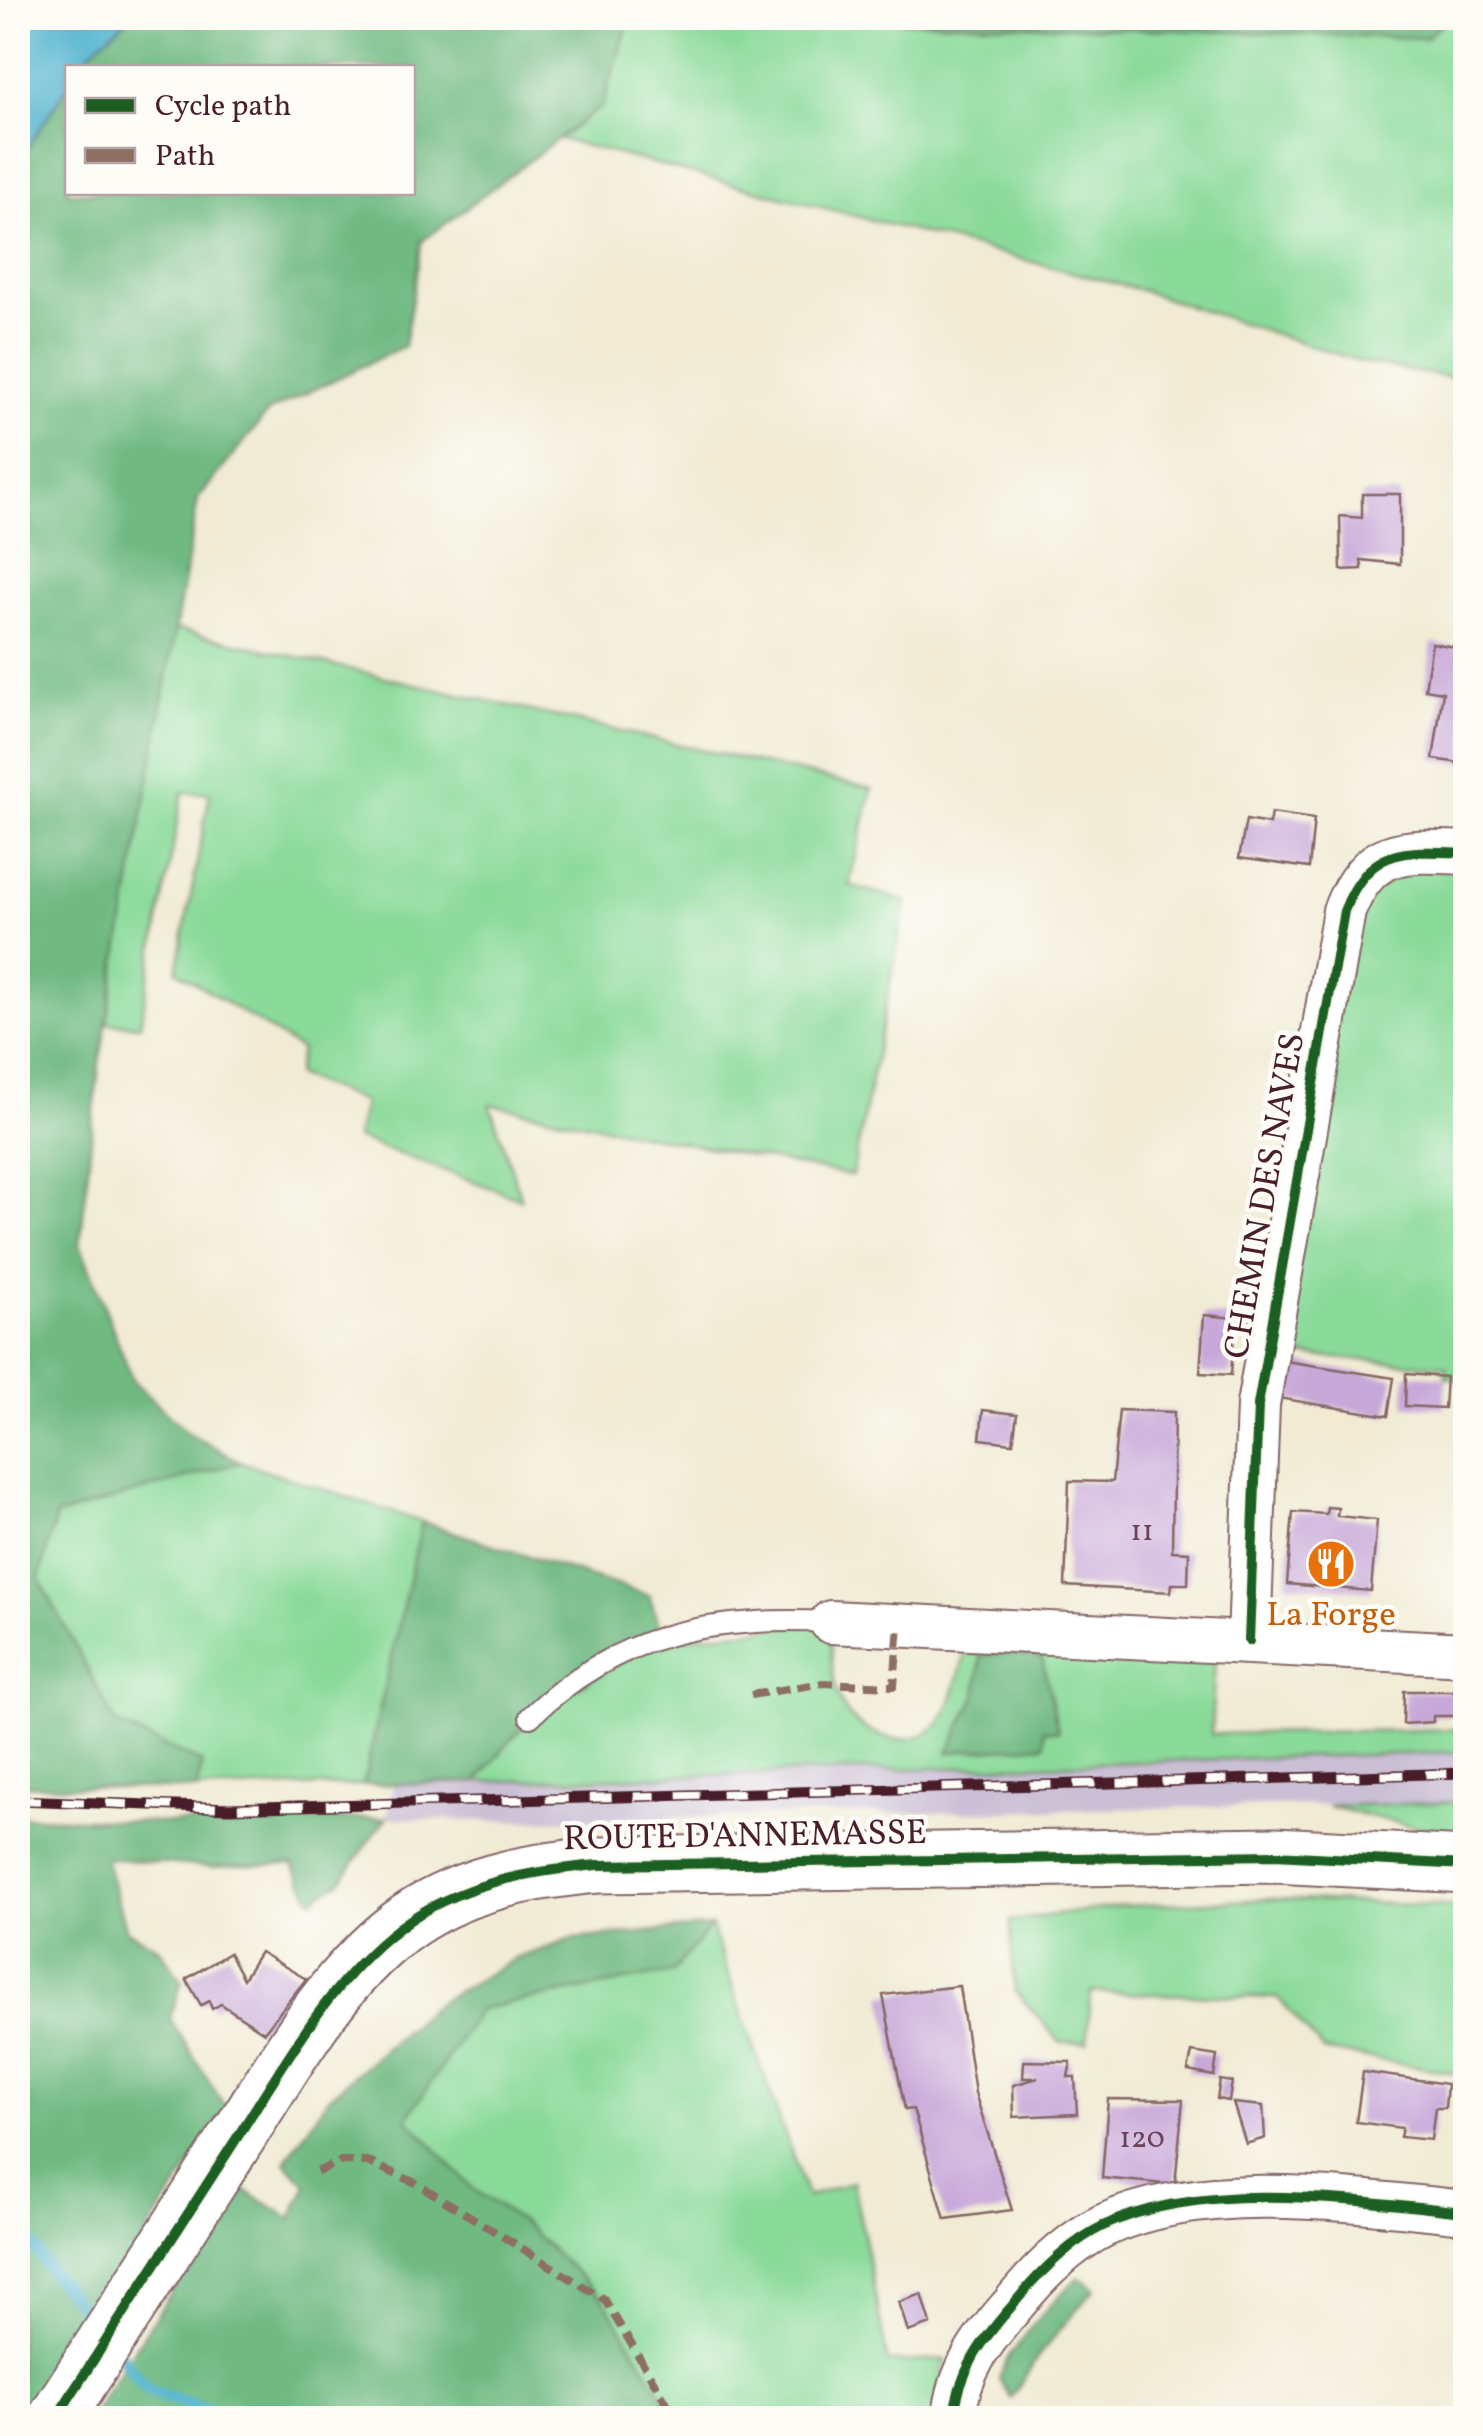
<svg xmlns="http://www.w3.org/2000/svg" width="1483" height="2436" viewBox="0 0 1483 2436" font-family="Vollkorn,serif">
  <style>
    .industrial { fill: #cbbfd5 }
    .green { fill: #8ada9a; stroke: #6a7c62; stroke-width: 2.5 }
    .forest { fill: #6fba82; stroke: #5c6c56; stroke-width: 2.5 }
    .water { fill: #51b4d0; stroke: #4e6a7e; stroke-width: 2.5 }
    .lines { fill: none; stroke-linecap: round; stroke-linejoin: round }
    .stream { stroke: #51b4d0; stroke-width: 12 }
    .building { fill: #c8a8d9 }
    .service-casing { stroke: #846666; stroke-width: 24 }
    .minor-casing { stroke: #846666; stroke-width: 46 }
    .secondary-casing { stroke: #846666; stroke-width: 59 }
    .service { stroke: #fff; stroke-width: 20 }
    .minor { stroke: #fff; stroke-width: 42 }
    .secondary { stroke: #fff; stroke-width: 55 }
    .rail-casing { stroke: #4a1f2b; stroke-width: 11 }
    .rail { stroke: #fdfcf7; stroke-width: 8; stroke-dasharray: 22; stroke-linecap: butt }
    .quiet { stroke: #8d6e63; stroke-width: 8; stroke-dasharray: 15 8; stroke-linecap: butt }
    .cycleway-casing { stroke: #fdfcf7; stroke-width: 16 }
    .cycleway { stroke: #1b5e20; stroke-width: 10 }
    .labels { text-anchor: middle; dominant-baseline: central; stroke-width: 9; stroke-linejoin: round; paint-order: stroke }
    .number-label { font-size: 30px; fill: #6a4156 }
    .street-label { font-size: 35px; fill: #4a1f2b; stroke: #fdfcf7 }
    .food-label { font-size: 35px; fill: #c56008; stroke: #fdfcf7 }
  </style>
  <rect width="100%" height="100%" fill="#fdfcf7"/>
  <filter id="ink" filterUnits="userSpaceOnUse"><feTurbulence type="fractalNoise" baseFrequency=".01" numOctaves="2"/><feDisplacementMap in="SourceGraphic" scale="20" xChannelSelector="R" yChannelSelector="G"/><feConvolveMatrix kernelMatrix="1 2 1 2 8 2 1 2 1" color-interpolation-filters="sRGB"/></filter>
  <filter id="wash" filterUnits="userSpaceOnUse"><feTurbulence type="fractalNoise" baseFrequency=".0048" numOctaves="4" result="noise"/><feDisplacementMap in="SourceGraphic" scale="40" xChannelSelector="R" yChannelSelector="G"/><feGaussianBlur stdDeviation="2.25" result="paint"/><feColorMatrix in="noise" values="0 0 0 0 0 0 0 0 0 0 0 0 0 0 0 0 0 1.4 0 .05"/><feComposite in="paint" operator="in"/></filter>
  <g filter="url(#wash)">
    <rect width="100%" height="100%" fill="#f1ebd4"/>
    <path class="industrial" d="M1465,1752V1802L493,1821L386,1818L394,1785Z"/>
    <path class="green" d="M630,18H814L1424,38L1448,18H1465V380L1364,363L1144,291L559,139L602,106Z
      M175,629L872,789L849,885L906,901L852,1176L490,1104L521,1199L356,1138L364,1102L296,1075L301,1050L177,971L210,793L183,792L140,1025L106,1023Z
      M1465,853V1379L1446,1377V1366L1266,1353L1355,887Z
      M241,1462L422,1522L363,1785L197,1790L202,1763L116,1724L39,1578L56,1516Z
      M831,1622C831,1674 829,1725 890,1738C906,1741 928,1737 939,1723C955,1702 957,1675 967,1651L981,1655L976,1696L949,1752L1043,1745L1044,1729L1058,1731L1036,1631L1216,1641L1211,1734L1465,1729V1752L476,1782L530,1717L644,1641Z
      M1465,1802V1832L1419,1828L1328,1806Z
      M1275,1899L1465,1907V2075L1323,2050L1278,1998L1091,1992L1087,2042H1060L1015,1991L1010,1921L1121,1906Z
      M711,1926L807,2197L853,2182L888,2362L946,2360L932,2418H676L604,2299L523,2223L473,2189L407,2118L480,2009L672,1972Z"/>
    <path class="forest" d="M129,18H630L602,106L422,241L404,346L268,412L198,499L99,1065L80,1244L133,1381L187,1432L241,1462L56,1516L39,1578L116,1724L202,1763L197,1790L18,1785V162L67,87L68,192H412V68L80,67L92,50Z
      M814,18H1448L1425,38Z
      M422,1522L650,1596L662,1636L530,1717L476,1782L363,1785Z
      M1013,1653L1042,1658L1058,1731L1044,1730V1745L948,1752L976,1696L981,1655Z
      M18,1816L170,1823L386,1818L340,1882L312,1900L293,1864L210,1867L105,1858L126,1930L159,1948L182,1981L170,2019L227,2110L26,2418H18Z
      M711,1926L672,1972L480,2009L407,2118L473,2189L523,2223L604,2299L676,2418H90L239,2187L291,2218L307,2185L285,2162L328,2098L438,2002L515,1959L573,1939Z
      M1078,2277L1095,2288L1042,2351L1011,2398L999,2379L1008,2358L1041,2315Z"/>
    <path class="water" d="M18,18H129L92,50L80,67L68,68L67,87L18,162Z"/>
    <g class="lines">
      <path class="stream" d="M18,2224L50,2271L100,2330
        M115,2349L149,2391L234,2418"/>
    </g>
    <g id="blocks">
      <path class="building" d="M1362,494H1400V564L1361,560L1362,569L1341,570L1340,516L1362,518Z
        M1432,643L1466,649V764L1433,759L1443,692L1425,689Z
        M1271,813L1314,819L1309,868L1239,858L1246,820L1269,824Z
        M1204,1315L1235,1318L1231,1375L1200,1373Z
        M1285,1361L1394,1378L1388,1416L1278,1398Z
        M1406,1374L1446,1377L1444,1408L1405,1406Z
        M983,1410L1017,1414L1013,1443L980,1439Z
        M1119,1410L1174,1412L1172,1551L1189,1552L1188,1584H1172L1171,1592L1065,1586L1069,1481L1112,1482Z
        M1327,1507L1338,1508L1337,1516L1377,1520L1371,1591L1287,1584L1293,1512L1326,1514Z
        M1404,1691H1466V1716H1433V1722L1403,1724Z
        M260,1952L306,1979L264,2032L221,2004L212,2009L209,2001L201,2005L186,1979L229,1953L243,1979Z
        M959,1986L975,2093L1012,2210L945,2219L913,2109L905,2110L883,1995Z
        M1192,2052L1217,2056L1214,2076L1188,2071Z
        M1024,2061L1071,2062L1068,2077H1075L1077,2114L1014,2117L1013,2085L1038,2078H1023Z
        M1363,2072L1447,2084L1445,2108H1435L1431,2140L1400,2137L1402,2128L1356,2122Z
        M1220,2080L1232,2082L1229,2101L1217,2099Z
        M1108,2099L1183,2100L1175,2185L1102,2178Z
        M1233,2103L1263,2106L1265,2138L1246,2144Z
        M922,2294L931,2324L908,2332L899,2302Z"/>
    </g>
  </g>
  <g filter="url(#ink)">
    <use href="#blocks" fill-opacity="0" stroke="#846666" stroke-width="2.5"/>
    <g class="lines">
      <g class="service-casing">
        <path id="service" d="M530,1717C618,1632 712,1616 831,1622"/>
      </g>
      <g class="minor-casing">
        <path id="minor" d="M831,1622L1466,1654
          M1249,1641L1258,1405L1344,911C1370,846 1404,850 1466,853
          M954,2418C958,2372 982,2340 1012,2306C1036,2276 1068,2243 1103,2226C1204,2178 1357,2201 1466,2212"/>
      </g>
      <g class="secondary-casing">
        <path id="secondary" d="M56,2418C115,2327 174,2236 233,2144C281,2070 327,1983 399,1928C456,1884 528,1871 598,1865L1275,1855L1466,1865"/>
      </g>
      <use href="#service" class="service"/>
      <use href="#minor" class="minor"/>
      <use href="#secondary" class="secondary"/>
      <g class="rail-casing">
        <path id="rail" d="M18,1800L229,1808L1466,1773"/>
      </g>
      <use href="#rail" class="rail"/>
      <path class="quiet" d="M751,1695L823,1683L894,1686L899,1625
        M317,2172L341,2161L368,2162L416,2183L604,2299L676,2418"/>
      <g class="cycleway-casing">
        <path id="cycleway" d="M1249,1641L1258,1405L1344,911C1370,846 1404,850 1466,853
          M56,2418C115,2327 174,2236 233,2144C281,2070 327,1983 399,1928C456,1884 528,1871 598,1865L1275,1855L1466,1865
          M954,2418C958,2372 982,2340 1012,2306C1036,2276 1068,2243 1103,2226C1204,2178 1357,2201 1466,2212"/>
      </g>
      <use href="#cycleway" class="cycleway"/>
    </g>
  </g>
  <defs>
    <g id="restaurant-disc" transform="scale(2.5)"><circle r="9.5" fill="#e8710a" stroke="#fdfcf7"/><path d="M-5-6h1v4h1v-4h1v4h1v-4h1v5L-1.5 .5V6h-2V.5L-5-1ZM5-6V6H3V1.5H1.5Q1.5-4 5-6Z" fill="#fff"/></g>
  </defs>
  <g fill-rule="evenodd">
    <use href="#restaurant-disc" x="1331" y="1564"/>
  </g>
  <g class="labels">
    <g class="number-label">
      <text x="1142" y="1532">11</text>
      <text x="1142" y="2139">120</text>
    </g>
    <g class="street-label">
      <text transform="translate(1266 1196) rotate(-80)">CHEMIN DES NAVES</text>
      <text transform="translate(745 1837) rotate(-1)">ROUTE D'ANNEMASSE</text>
    </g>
    <g class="food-label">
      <text x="1331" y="1616">La Forge</text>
    </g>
  </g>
  <rect width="1483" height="2436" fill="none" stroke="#fdfcf7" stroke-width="60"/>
  <rect x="65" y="65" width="350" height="130" fill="#fdfcf7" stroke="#b5a4a5" stroke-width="2.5"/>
  <rect x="85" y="98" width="50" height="15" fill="#1b5e20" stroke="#b5a4a5" stroke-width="2.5"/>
  <text x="155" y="115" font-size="30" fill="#4a1f2b">Cycle path</text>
  <rect x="85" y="148" width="50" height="15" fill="#8d6e63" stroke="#b5a4a5" stroke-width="2.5"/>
  <text x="155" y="165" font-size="30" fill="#4a1f2b">Path</text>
</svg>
